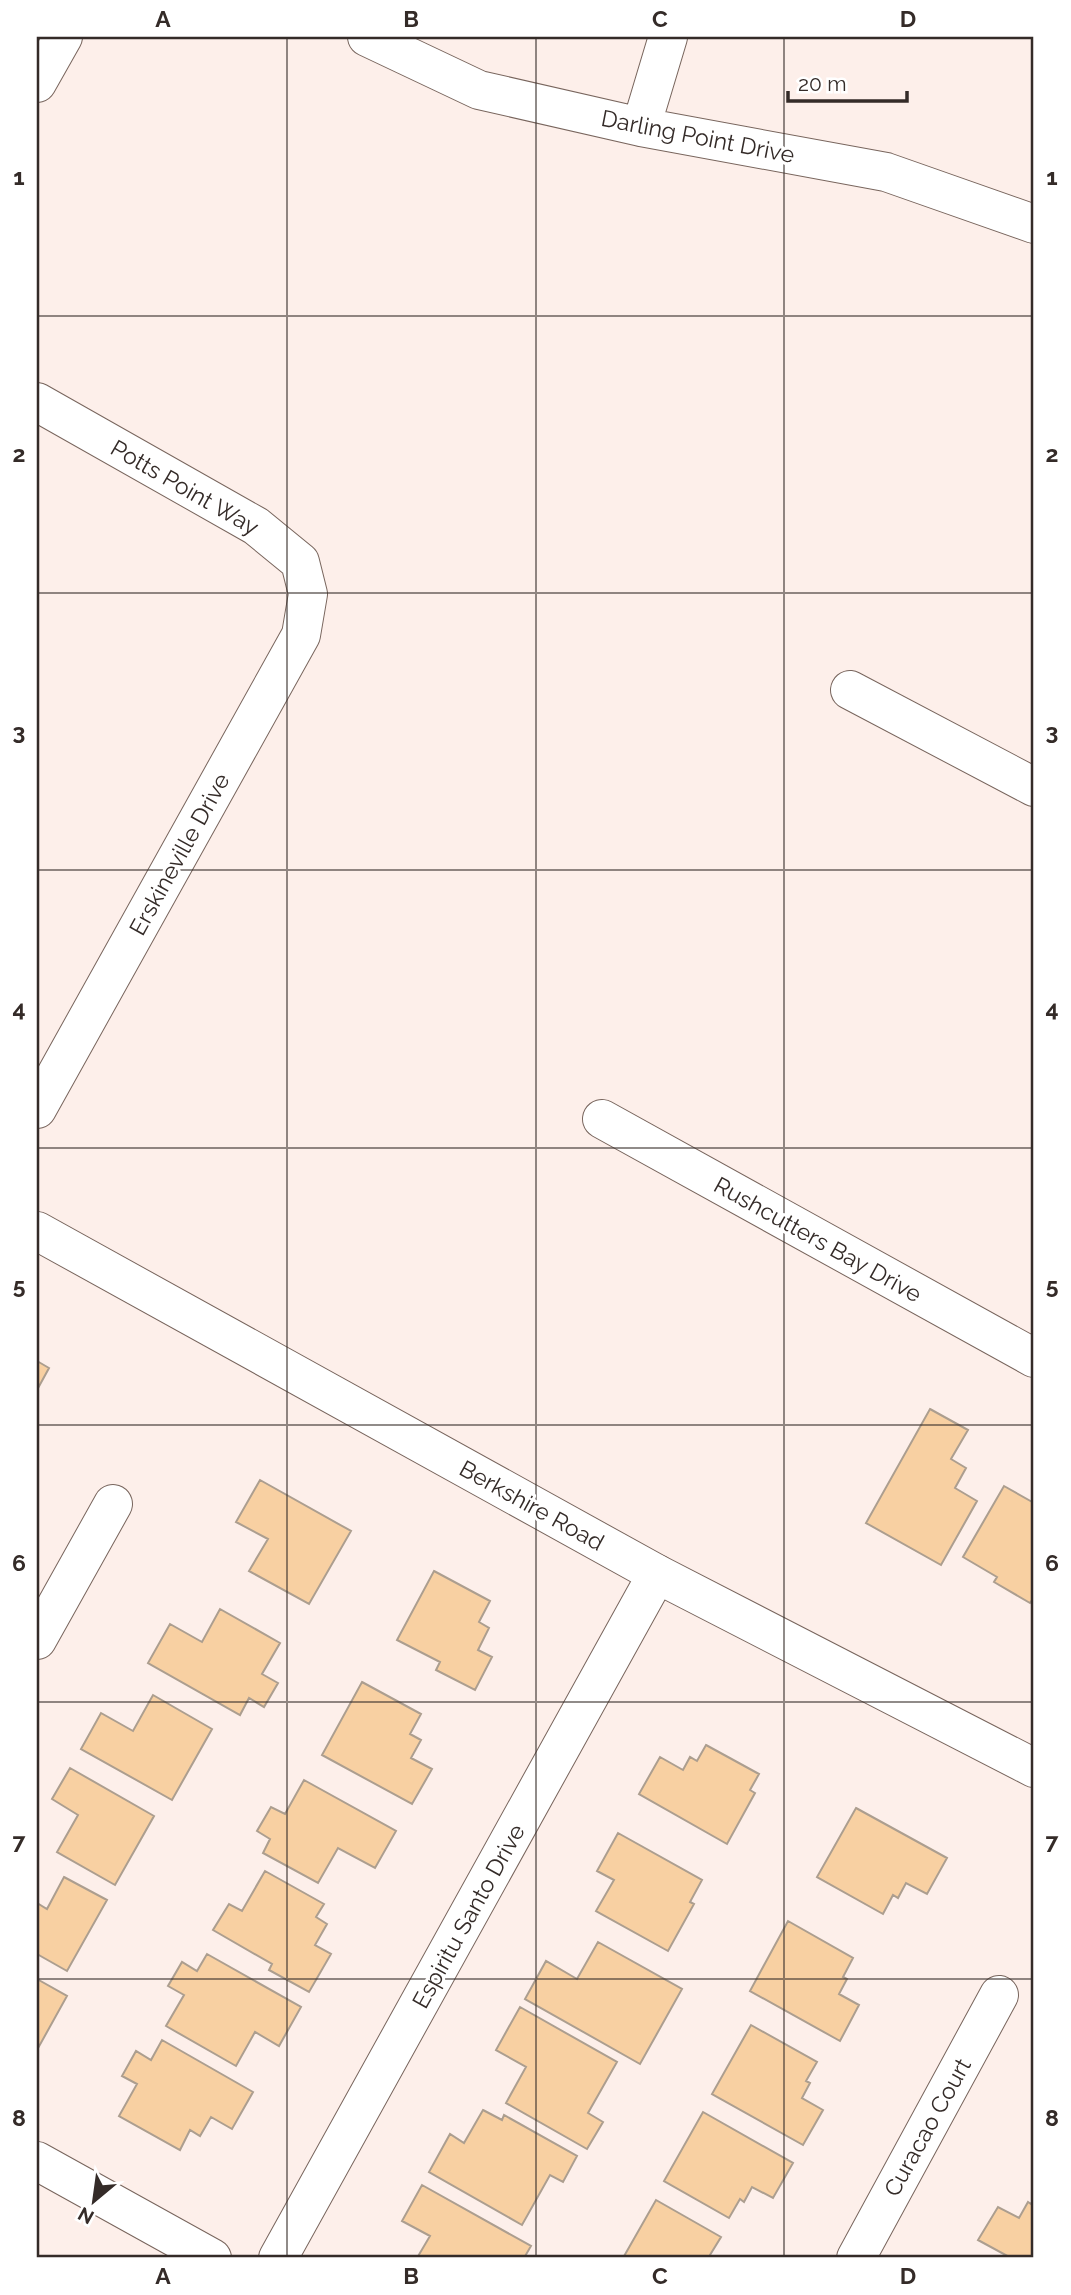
<svg xmlns="http://www.w3.org/2000/svg" width="1071" height="2295" viewBox="0 0 1071 2295" font-family="Raleway,sans-serif">
  <style>
    .building { fill: #f8d0a2; stroke: #ac9e8f; stroke-width: 2 }
    .lines { fill: none; stroke-linecap: round; stroke-linejoin: round }
    .street-casing { stroke: #78655d; stroke-width: 40 }
    .secondary-casing { stroke: #78655d; stroke-width: 40 }
    .street { stroke: #fff; stroke-width: 38 }
    .secondary { stroke: #fff; stroke-width: 38 }
    .grid { fill: none; stroke: #342b28; stroke-width: 2; stroke-opacity: 0.55 }
    .labels { text-anchor: middle; dominant-baseline: central; stroke-width: 6; stroke-linejoin: round; paint-order: stroke }
    .street-label { font-size: 23px; fill: #342b28; stroke: #fff }
    .neatline { fill: none; stroke: #342b28; stroke-width: 2.5 }
    .grid-label { font-size: 23px; text-anchor: middle; font-weight: bold; fill: #342b28 }
  </style>
  <rect width="100%" height="100%" fill="#fdefea"/>
  <path class="building" d="M37,1361L49,1368L37,1390Z
    M930,1409L968,1430L951,1459L966,1468L955,1488L977,1501L941,1565L866,1523Z
    M260,1480L351,1531L309,1604L249,1571L268,1539L236,1522Z
    M1004,1486L1034,1503V1597L1030,1603L994,1582L997,1577L963,1557Z
    M434,1571L490,1601L479,1622L489,1628L478,1650L492,1657L475,1690L436,1670L440,1662L397,1640Z
    M220,1609L280,1643L262,1674L278,1683L264,1707L249,1698L240,1715L148,1663L170,1624L202,1642Z
    M362,1682L421,1714L410,1734L421,1740L411,1758L432,1769L412,1804L322,1755Z
    M153,1695L212,1729L172,1800L81,1749L101,1713L133,1731Z
    M706,1745L759,1774L750,1790L755,1793L727,1844L639,1794L660,1757L683,1770L690,1757L697,1761Z
    M70,1768L154,1816L115,1885L57,1852L78,1815L52,1799Z
    M304,1780L396,1831L375,1868L338,1848L318,1883L263,1853L270,1839L257,1831L271,1807L285,1814Z
    M856,1808L947,1858L927,1894L906,1883L898,1898L893,1895L883,1914L817,1877Z
    M618,1833L702,1880L690,1902L694,1904L668,1951L596,1911L614,1880L597,1871Z
    M265,1871L324,1904L316,1917L327,1924L315,1945L331,1954L309,1992L269,1970L272,1964L213,1930L229,1904L242,1911Z
    M64,1877L107,1900L67,1971L37,1954V1903L47,1909Z
    M788,1921L853,1958L843,1977L847,1979L839,1994L859,2005L840,2041L750,1991Z
    M598,1942L682,1989L640,2064L525,1999L546,1961L577,1979Z
    M207,1954L301,2007L279,2046L255,2032L236,2066L166,2026L184,1995L168,1986L182,1962L197,1971Z
    M37,1979L67,1996L37,2050Z
    M520,2007L617,2062L588,2113L603,2122L587,2149L506,2103L526,2067L496,2050Z
    M751,2025L817,2062L806,2081L810,2083L802,2098L823,2110L803,2145L712,2094Z
    M162,2040L253,2092L232,2129L211,2117L200,2136L190,2130L180,2150L119,2116L137,2084L122,2076L136,2051L151,2060Z
    M483,2110L502,2120L504,2115L577,2156L563,2182L550,2175L522,2225L429,2172L450,2134L464,2143Z
    M703,2112L793,2163L773,2198L752,2187L744,2202L740,2199L729,2218L664,2181Z
    M422,2185L531,2246L524,2258H417L430,2236L402,2221Z
    M1034,2198V2258H1011L978,2240L998,2207L1019,2218L1028,2202L1031,2204Z
    M656,2200L721,2237L710,2255L714,2258H623Z"/>
  <g class="lines">
    <g class="street-casing">
      <path id="street" d="M367,37L479,90L641,127L886,172L1034,224
        M37,83L63,37
        M641,127L668,37
        M37,402L256,526L300,562L308,594L301,635L37,1109
        M850,690L1034,787
        M602,1119L1034,1358
        M37,1640L113,1504
        M37,2161L212,2258
        M278,2258L657,1574
        M856,2258L999,1995"/>
    </g>
    <g class="secondary-casing">
      <path id="secondary" d="M37,1231L657,1574L1034,1768"/>
    </g>
    <use href="#street" class="street"/>
    <use href="#secondary" class="secondary"/>
  </g>
  <path class="grid" d="M287,37V2258M536,37V2258M784,37V2258M37,316H1034M37,593H1034M37,870H1034M37,1148H1034M37,1425H1034M37,1702H1034M37,1979H1034"/>
  <g class="labels">
    <g class="street-label">
      <text transform="translate(698 136) rotate(11)">Darling Point Drive</text>
      <text transform="translate(185 487) rotate(30)">Potts Point Way</text>
      <text transform="translate(179 854) rotate(-61)">Erskineville Drive</text>
      <text transform="translate(818 1239) rotate(29)">Rushcutters Bay Drive</text>
      <text transform="translate(532 1505) rotate(29)">Berkshire Road</text>
      <text transform="translate(468 1916) rotate(-61)">Espiritu Santo Drive</text>
      <text transform="translate(927 2127) rotate(-61)">Curacao Court</text>
    </g>
  </g>
  <rect width="1071" height="2295" fill="none" stroke="#ffffff" stroke-width="77"/>
  <g transform="translate(94 2201) rotate(209)" stroke="#ffffff" stroke-width="5" paint-order="stroke">
  <path d="M0-5L12 26L0 18L-12 26Z" fill="#342b28"/>
  <text y="-10" font-size="19" font-weight="bold" text-anchor="middle" fill="#342b28">N</text>
  </g>
  <path d="M788 91v10h119v-10" fill="none" stroke="#342b28" stroke-width="3.5"/>
  <text x="798" y="91" font-size="21" fill="#342b28" stroke="#ffffff" stroke-width="5" paint-order="stroke">20 m</text>
  <rect x="38" y="38" width="994" height="2218" class="neatline"/>
  <g class="grid-label">
    <text x="163" y="27">A</text>
    <text x="411" y="27">B</text>
    <text x="660" y="27">C</text>
    <text x="908" y="27">D</text>
    <text x="19" y="185">1</text>
    <text x="1052" y="185">1</text>
    <text x="19" y="462">2</text>
    <text x="1052" y="462">2</text>
    <text x="19" y="740">3</text>
    <text x="1052" y="740">3</text>
    <text x="19" y="1017">4</text>
    <text x="1052" y="1017">4</text>
    <text x="19" y="1294">5</text>
    <text x="1052" y="1294">5</text>
    <text x="19" y="1571">6</text>
    <text x="1052" y="1571">6</text>
    <text x="19" y="1849">7</text>
    <text x="1052" y="1849">7</text>
    <text x="19" y="2126">8</text>
    <text x="1052" y="2126">8</text>
    <text x="163" y="2284">A</text>
    <text x="411" y="2284">B</text>
    <text x="660" y="2284">C</text>
    <text x="908" y="2284">D</text>
  </g>
</svg>
